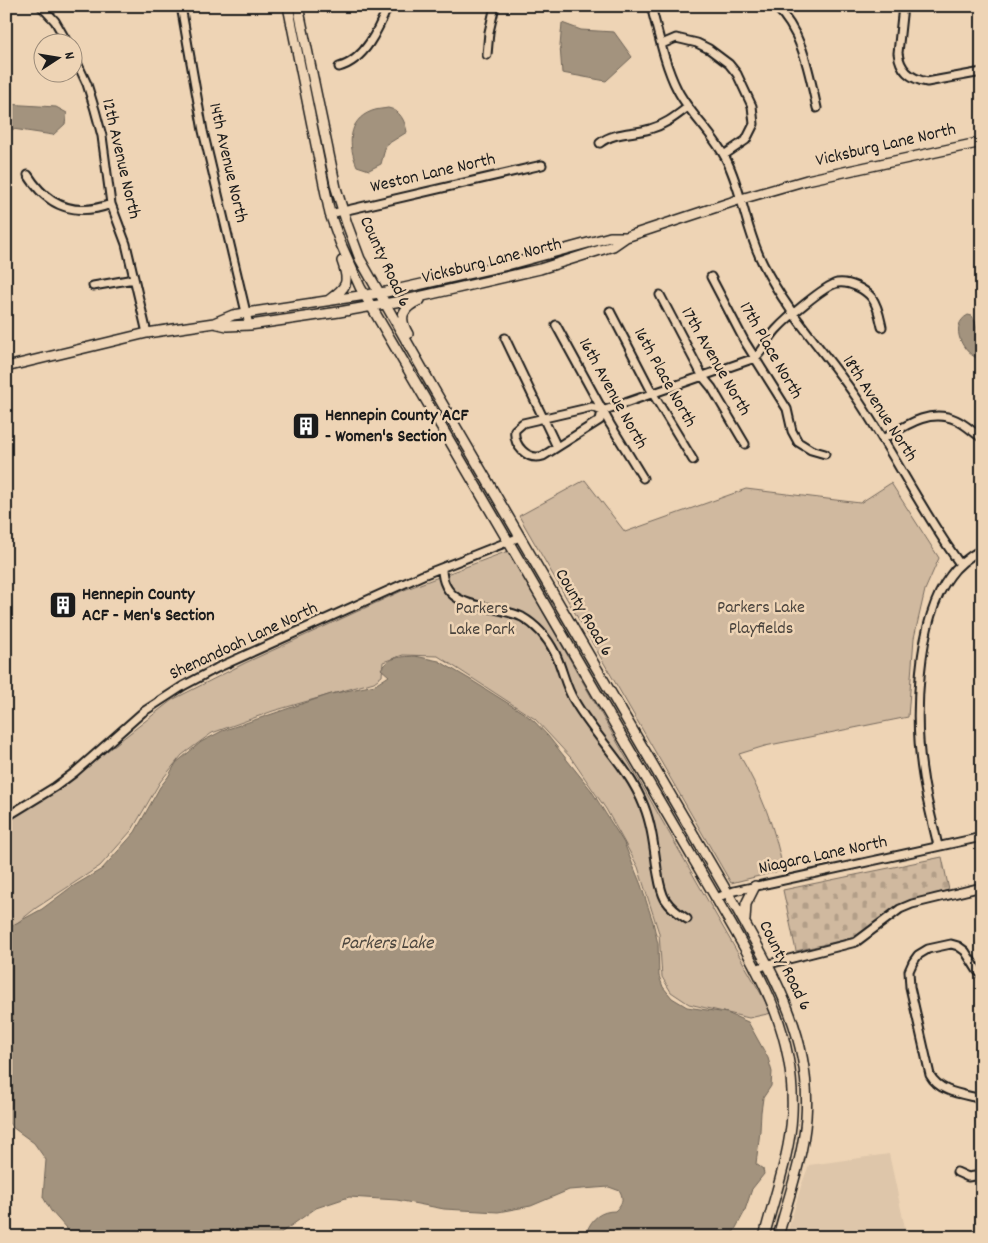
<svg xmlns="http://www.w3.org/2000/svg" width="988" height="1243" viewBox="0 0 988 1243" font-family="Dekko,sans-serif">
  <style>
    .built { fill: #dec6aa }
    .cemetery { fill: url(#cemetery-stones); stroke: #766a5e }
    .green { fill: #d0b99f; stroke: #766a5e }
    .water { fill: #a3937e; stroke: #6d6357 }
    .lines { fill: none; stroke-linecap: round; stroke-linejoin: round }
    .minor-casing { stroke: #1c1c1c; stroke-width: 11 }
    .major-casing { stroke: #1c1c1c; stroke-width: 12 }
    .minor { stroke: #eed4b5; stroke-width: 7 }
    .major { stroke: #eed4b5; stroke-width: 9 }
    .labels { text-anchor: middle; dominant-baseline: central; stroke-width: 5; stroke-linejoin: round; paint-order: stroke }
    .street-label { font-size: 18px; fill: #1c1c1c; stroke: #eed4b5 }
    .poi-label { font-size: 18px; font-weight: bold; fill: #1c1c1c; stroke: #eed4b5; text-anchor: start }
    .park-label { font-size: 18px; fill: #49433d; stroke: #eed4b5 }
    .water-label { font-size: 19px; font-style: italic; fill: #4b463e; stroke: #eed4b5 }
  </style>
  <defs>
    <pattern id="cemetery-stones" width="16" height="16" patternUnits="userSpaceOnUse" patternTransform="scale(1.25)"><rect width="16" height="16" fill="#d0b99f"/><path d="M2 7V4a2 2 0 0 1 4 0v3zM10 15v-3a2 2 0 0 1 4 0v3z" fill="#b29e88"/></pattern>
  </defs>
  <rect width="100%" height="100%" fill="#eed4b5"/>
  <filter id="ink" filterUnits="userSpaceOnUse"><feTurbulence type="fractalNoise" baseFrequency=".02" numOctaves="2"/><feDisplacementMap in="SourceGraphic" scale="10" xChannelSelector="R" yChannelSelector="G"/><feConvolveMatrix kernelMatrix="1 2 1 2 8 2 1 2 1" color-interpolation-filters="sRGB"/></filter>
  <g filter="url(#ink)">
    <path class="built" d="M889,1154L907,1237H786L801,1186L809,1165Z"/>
    <path class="cemetery" d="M942,857L949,890L908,901L856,937L796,951L783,890Z"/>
    <path class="green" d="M585,480L625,532L746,489L860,503L891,483L939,558L925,590L914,638L908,717L765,746L739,754C761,792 775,827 783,870L731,883L519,516Z
      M508,551L772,1013L749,1018L689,1004L671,992L662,977L659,933L638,867L606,809L571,758L535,719L438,656L403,655L383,662L382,676L374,682L273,711L212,733L182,755L160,782L132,830L100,866L36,908L6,932V821L51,795L172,700L245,663L404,590Z"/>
    <path class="water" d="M562,23L581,30L614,32L632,57L606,81L562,73L560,46Z
      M6,104L56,107L67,113L65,124L53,135L6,128Z
      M388,108C400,110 405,121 407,132L386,145L381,164L369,170L357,166C348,146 347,120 372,111C377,109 383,109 388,108Z
      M968,315L972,316L975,321L977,330L982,339L981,359C963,356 948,325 968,315Z
      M415,656L439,661L471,680L525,714L534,721L548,736L591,790L624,843L641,885L653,922L658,944L659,976L663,987L672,998L687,1007L727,1013L748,1022L768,1058L772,1072L771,1086L763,1098L761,1112L760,1131L756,1164L763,1169L764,1174L752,1189L744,1213L731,1237H590L587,1231C592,1218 601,1211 615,1211C622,1204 624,1200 620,1191L609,1187L569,1190L531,1206L498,1212L444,1209L397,1200L349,1197L316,1208L275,1237H74L51,1211L43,1197L46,1160L34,1143L12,1127L6,1119V931L11,926L42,909L70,888L102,869L135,832L160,787L168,777L176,763L201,742L222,731L331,694L375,685L389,676L381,669C389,656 402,657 415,656Z"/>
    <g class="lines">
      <g class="minor-casing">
        <path id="minor" d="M41,6L55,21L67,42
          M181,6L203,131L249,325
          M651,6C658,32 665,66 677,89C690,115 714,134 727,161C743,194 746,231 763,264C788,315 829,356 860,403C895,456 923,513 960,564
          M775,6C803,32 809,73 817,108
          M903,6L898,53C900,70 911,79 927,82L982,72
          M662,44L676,38L697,43L709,49L729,64L737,74L752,106L754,124L746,140L724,155
          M72,52L87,84L95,110L102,136L111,204L126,244L147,333
          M487,55L489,32L495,6
          M339,67C365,60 378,30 388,6
          M600,143C614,132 634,134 650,129C665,125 676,116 688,107
          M28,175C48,207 76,217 111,204
          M330,214L542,165
          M711,277L745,342L787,409L792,431L798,442L811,450L825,454
          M93,286L134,279
          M660,295L703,377L712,388L745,444
          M610,311L653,394L693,460
          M556,325L610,424L643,478
          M505,338L557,447
          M592,407L602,411L600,420L543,456C527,461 513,445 515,430L523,423Z
          M602,411L755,358C764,350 768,339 776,330C786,319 824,286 837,283C849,281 865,289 872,298C878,306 880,318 882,327
          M883,439C905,426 929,408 956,420C965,424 973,432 982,438
          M442,568C442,613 494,603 522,617C536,625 548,639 555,653C563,669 565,687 575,702C596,738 629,767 644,806C652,826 654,848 657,869C659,879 660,890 665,899C670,907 679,914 687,919
          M6,817L55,787L75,772L143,712L183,686L217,668L423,575L520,537
          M938,846C933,823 926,799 923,776C914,722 916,620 950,576C958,564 970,556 982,549
          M716,898L734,891L982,837
          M756,969L769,964L856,942L900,909L912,904L982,887
          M982,975L977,970L965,951L958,946L951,944L928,949L918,955L913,962L909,971L910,987L930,1075C940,1093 963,1094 982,1099
          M957,1172L968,1177L982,1175"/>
      </g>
      <g class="major-casing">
        <path id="major" d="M288,6L330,214L340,242L360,287L716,898C757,970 796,1028 792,1114C790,1155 774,1197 764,1237
          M298,6L336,188L347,224L360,259L432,386L733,902C772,972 812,1035 806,1118C803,1158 788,1198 778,1237
          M329,300C347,287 350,283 342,261
          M214,323L227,326L250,325L339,312L401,301L540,269L613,246L626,237
          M408,334C398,317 402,308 420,300
          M6,367L147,333L214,323L233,315L386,292L507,265L610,237H626L741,199L807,180L982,142
          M745,920L746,904L755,886"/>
      </g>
      <use href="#minor" class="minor"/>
      <use href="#major" class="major"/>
    </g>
  </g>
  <defs>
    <g id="building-square" transform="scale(1.4375)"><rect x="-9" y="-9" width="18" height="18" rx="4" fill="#1c1c1c" stroke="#eed4b5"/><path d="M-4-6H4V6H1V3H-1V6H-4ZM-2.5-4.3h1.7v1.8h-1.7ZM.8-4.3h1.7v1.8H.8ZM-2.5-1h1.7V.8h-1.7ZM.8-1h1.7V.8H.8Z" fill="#fff"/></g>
  </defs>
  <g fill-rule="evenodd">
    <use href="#building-square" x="306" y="426"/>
    <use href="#building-square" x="63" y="605"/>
  </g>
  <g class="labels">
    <g class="street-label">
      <text transform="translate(886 146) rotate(-13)">Vicksburg Lane North</text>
      <text transform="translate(120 159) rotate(77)">12th Avenue North</text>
      <text transform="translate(227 163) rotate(77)">14th Avenue North</text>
      <text transform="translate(433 174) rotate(-13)">Weston Lane North</text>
      <text transform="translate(384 262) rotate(65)">County Road 6</text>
      <text transform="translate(492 262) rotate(-14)">Vicksburg Lane North</text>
      <text transform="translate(770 351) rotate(60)">17th Place North</text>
      <text transform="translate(715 362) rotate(60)">17th Avenue North</text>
      <text transform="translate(664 378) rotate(61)">16th Place North</text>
      <text transform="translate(612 394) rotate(61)">16th Avenue North</text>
      <text transform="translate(879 409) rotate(57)">18th Avenue North</text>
      <text transform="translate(583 613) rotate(60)">County Road 6</text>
      <text transform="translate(244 642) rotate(-25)">Shenandoah Lane North</text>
      <text transform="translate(823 856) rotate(-12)">Niagara Lane North</text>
      <text transform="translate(784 966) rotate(64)">County Road 6</text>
    </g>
    <g class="poi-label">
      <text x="325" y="416">Hennepin County ACF<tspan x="325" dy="21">- Women's Section</tspan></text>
      <text x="82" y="595">Hennepin County<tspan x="82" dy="21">ACF - Men's Section</tspan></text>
    </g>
    <g class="park-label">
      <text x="761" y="608">Parkers Lake<tspan x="761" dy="21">Playfields</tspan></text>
      <text x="482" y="609">Parkers<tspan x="482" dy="21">Lake Park</tspan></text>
    </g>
    <g class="water-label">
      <text x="387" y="944">Parkers Lake</text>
    </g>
  </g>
  <rect width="988" height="1243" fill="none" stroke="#eed4b5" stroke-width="25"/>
  <rect x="12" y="12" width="963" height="1218" fill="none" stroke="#1c1c1c" stroke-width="2" filter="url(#ink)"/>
  <g transform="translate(58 58) rotate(78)"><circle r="24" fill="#eed4b5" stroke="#9a8a78"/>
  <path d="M0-4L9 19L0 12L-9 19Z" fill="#1c1c1c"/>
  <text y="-8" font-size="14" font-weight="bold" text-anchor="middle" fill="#1c1c1c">N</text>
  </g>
</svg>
